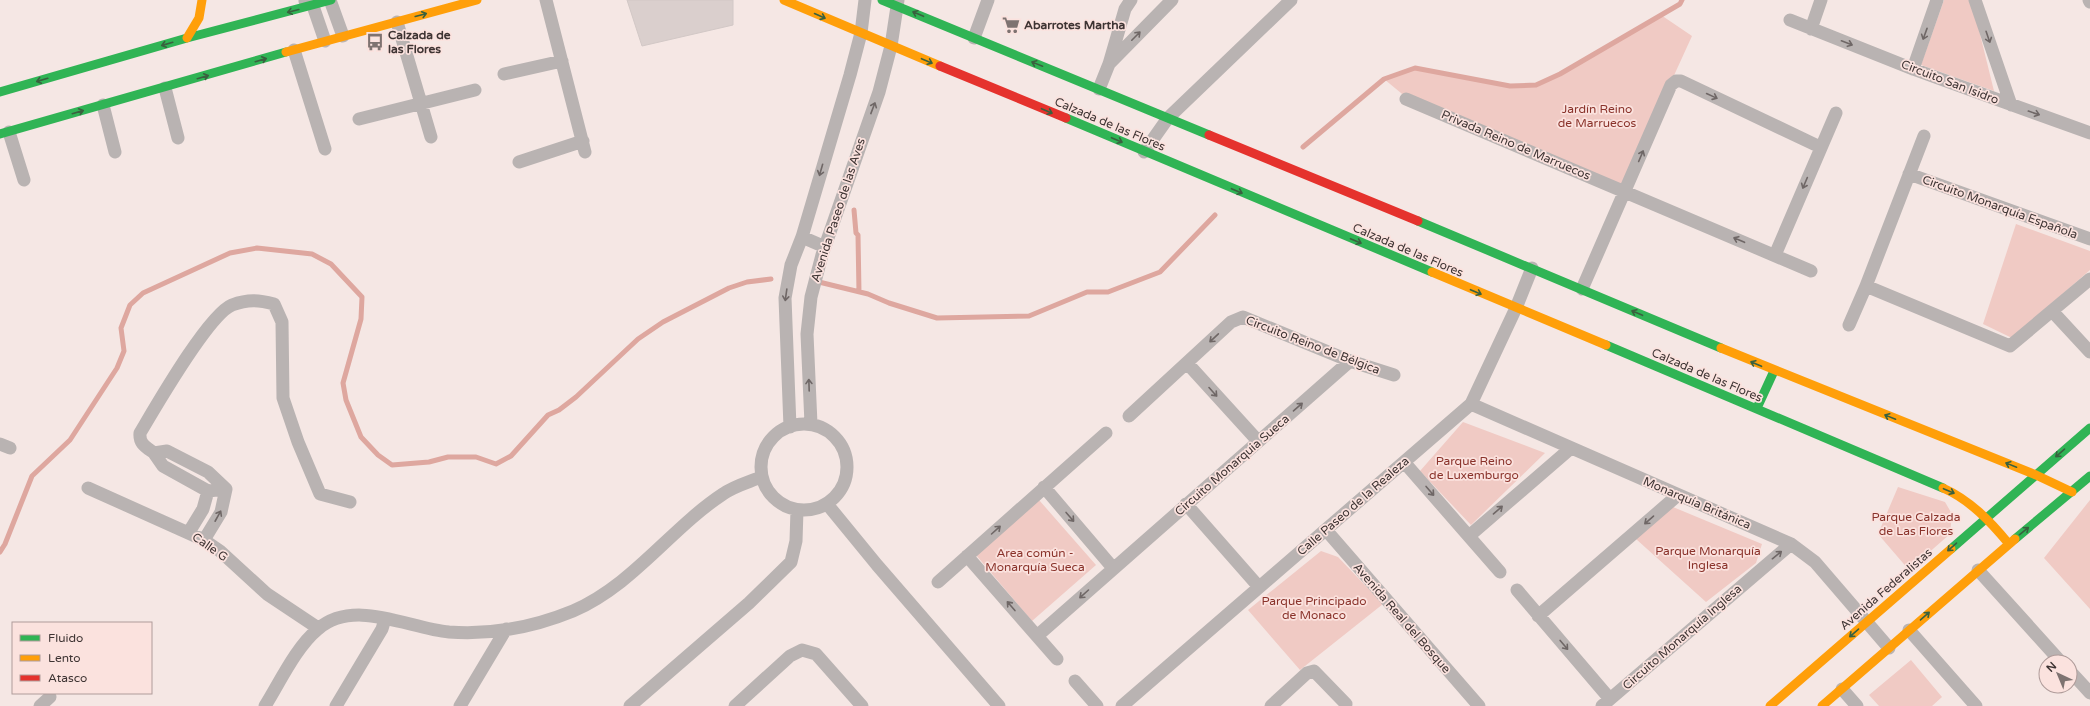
<svg xmlns="http://www.w3.org/2000/svg" width="2090" height="706" viewBox="0 0 2090 706" font-family="'Varela Round',sans-serif">
  <style>
    .green { fill: #f0cac4 }
    .lines { fill: none; stroke-linecap: round; stroke-linejoin: round }
    .stream { stroke: #dea79f; stroke-width: 5 }
    .building { fill: #dacfcd; stroke: #d2c8c6 }
    .street { stroke: #b9b3b2; stroke-width: 13 }
    .fast { stroke: #30b455; stroke-width: 9 }
    .slow { stroke: #ff9f0a; stroke-width: 9 }
    .jam { stroke: #e5322d; stroke-width: 9 }
    .oneway { stroke: #39613f }
    .oneway2 { stroke: #6f6766 }
    .labels { text-anchor: middle; dominant-baseline: central; stroke-width: 3.5; stroke-linejoin: round; paint-order: stroke }
    .poi-label { font-size: 12px; font-weight: bold; fill: #3e3433; stroke: #fbe2de; text-anchor: start }
    .street-label { font-size: 12px; fill: #3e3433; stroke: #fbe2de }
    .park-label { font-size: 12px; fill: #8a332b; stroke: #fbe2de }
  </style>
  <rect width="100%" height="100%" fill="#f5e7e4"/>
  <path class="green" d="M1944,0H1969L1976,18L1994,91L1921,65Z
    M1661,15L1692,36L1623,187L1407,98L1384,79L1415,68L1510,86L1536,85L1560,74Z
    M2016,224L2090,251V270L2012,338L1983,324Z
    M1463,422L1545,453L1471,525L1420,471Z
    M1898,487L1945,502L1952,514L1950,534L1909,570L1878,534Z
    M1039,500L1096,565L1032,621L976,555Z
    M2090,500V609L2044,558Z
    M1673,507L1762,544L1756,563L1706,602L1636,539Z
    M1321,551L1338,557L1383,604L1300,670L1248,610Z
    M1911,660L1942,697L1932,706H1879L1869,695Z"/>
  <g class="lines">
    <path class="stream" d="M1303,147L1384,79L1415,68L1510,86L1536,85L1560,74L1680,4L1682,0
      M854,210L856,233L858,235L859,292
      M819,282L868,294L889,303L937,318L1029,316L1087,292H1108L1160,272L1215,215
      M0,552L5,544L32,476L70,440L117,368L124,351L121,328L130,305L143,293L230,253L257,248L312,254L331,264L362,297L361,319L343,383L346,400L361,437L378,455L392,465L429,462L448,457H476L496,464L511,456L548,415L559,410L576,397L638,339L663,322L729,288L747,282L771,279"/>
  </g>
  <path class="building" d="M627,0H733V25L642,46Z"/>
  <g class="lines">
    <path class="street" d="M330,0L343,36
      M546,0L585,152
      M1975,0L2011,105
      M2089,0L2090,2
      M305,1L313,6L325,41
      M1790,20L1913,69L2090,133
      M397,22L431,137
      M1811,29L1821,0
      M974,38L988,0
      M294,50L325,149
      M1110,63L1172,0
      M1913,69L1937,0
      M504,74L562,61
      M165,88L178,138
      M1099,89L1109,64L1125,9L1131,0
      M1406,99L1811,271
      M103,105L115,152
      M359,119L475,90
      M9,132L24,180
      M1144,152L1168,118L1291,0
      M519,162L583,141
      M1909,174L2090,239
      M802,237L825,247
      M1775,255L1836,113
      M1866,286L2010,346L2090,279
      M1582,289L1671,85L1676,81H1681L1820,147
      M2052,311L2090,352
      M1849,325L1866,286L1924,136
      M1187,363L1258,441
      M1471,404L1791,544L1815,562L1889,648
      M1129,416L1231,322L1243,317L1350,361L1394,375
      M761 467a43 43 0 1 1 86 0a43 43 0 1 1-86 0Z
      M811,424L807,334L811,297L822,255L879,92L891,46L898,0
      M790,427L785,298L791,265L802,237L850,75L861,33L865,0
      M0,444L10,448
      M167,451L208,472L226,489L208,491L163,466L154,453Z
      M154,453C146,447 139,444 140,433C155,408 208,315 232,305C248,299 259,300 274,304L282,322L283,398L298,442L320,494L350,502
      M1404,462L1500,572
      M1044,487L1113,568
      M88,488L204,540L220,551L267,594L318,628
      M827,504L877,565L999,706
      M1186,504L1259,587
      M1326,530L1479,706
      M189,532L203,509L208,491
      M1469,536L1571,448
      M204,540L221,512L226,489
      M967,556L1057,659
      M1978,570L2061,662
      M938,582L1106,433
      M1517,590L1610,699
      M1538,616L1678,495
      M1909,630L1976,706
      M1037,636L1350,361
      M2070,671L2090,693
      M1075,681L1097,706
      M1842,689L1857,706
      M40,706L50,697
      M265,706C280,682 296,647 318,629C354,598 408,628 449,632C491,635 534,627 573,611C633,585 670,529 723,494C734,486 749,482 761,477
      M336,706L382,629L385,619
      M460,706L506,629
      M630,706L749,603L791,562L796,541L797,510
      M735,706L790,656L802,650L816,654L862,706
      M1122,706L1471,404L1516,308L1532,268
      M1271,706L1307,673L1314,671L1346,704
      M1602,706L1791,544"/>
    <path class="fast" d="M882,0L1209,135
      M0,92L187,38L331,0
      M1066,118L1432,272
      M0,134L286,52
      M1418,221L1721,348
      M1606,345L1943,488
      M1757,408L1774,371
      M2015,539L2090,476
      M1951,549L2090,428"/>
    <path class="slow" d="M784,0L940,66
      M187,38L199,18L202,0
      M286,52L477,0
      M1432,272L1606,345
      M1721,348L2036,475L2072,492
      M1943,488C1970,500 1990,521 2009,544
      M1770,706L1951,549
      M1822,706L2015,539"/>
    <path class="jam" d="M940,66L1066,118
      M1209,135L1418,221"/>
  </g>
  <defs><path id="oneway-shaft" d="M-6 0H5M1.5-3L5.5 0L1.5 3" fill="none" stroke-width="1.6" stroke-linecap="round" stroke-linejoin="round"/></defs>
  <g class="oneway">
    <use href="#oneway-shaft" transform="translate(293 11) rotate(166)"/>
    <use href="#oneway-shaft" transform="translate(918 14) rotate(-157)"/>
    <use href="#oneway-shaft" transform="translate(421 15) rotate(-15)"/>
    <use href="#oneway-shaft" transform="translate(820 16) rotate(24)"/>
    <use href="#oneway-shaft" transform="translate(167 44) rotate(164)"/>
    <use href="#oneway-shaft" transform="translate(261 60) rotate(-16)"/>
    <use href="#oneway-shaft" transform="translate(927 61) rotate(23)"/>
    <use href="#oneway-shaft" transform="translate(1037 64) rotate(-158)"/>
    <use href="#oneway-shaft" transform="translate(203 77) rotate(-16)"/>
    <use href="#oneway-shaft" transform="translate(42 80) rotate(164)"/>
    <use href="#oneway-shaft" transform="translate(1047 111) rotate(23)"/>
    <use href="#oneway-shaft" transform="translate(78 112) rotate(-16)"/>
    <use href="#oneway-shaft" transform="translate(1117 140) rotate(23)"/>
    <use href="#oneway-shaft" transform="translate(1237 191) rotate(23)"/>
    <use href="#oneway-shaft" transform="translate(1356 241) rotate(23)"/>
    <use href="#oneway-shaft" transform="translate(1476 292) rotate(23)"/>
    <use href="#oneway-shaft" transform="translate(1637 313) rotate(-157)"/>
    <use href="#oneway-shaft" transform="translate(1756 364) rotate(-157)"/>
    <use href="#oneway-shaft" transform="translate(1890 417) rotate(-158)"/>
    <use href="#oneway-shaft" transform="translate(2060 453) rotate(139)"/>
    <use href="#oneway-shaft" transform="translate(2011 465) rotate(-158)"/>
    <use href="#oneway-shaft" transform="translate(1949 491) rotate(23)"/>
    <use href="#oneway-shaft" transform="translate(2024 531) rotate(-39)"/>
    <use href="#oneway-shaft" transform="translate(1952 547) rotate(139)"/>
    <use href="#oneway-shaft" transform="translate(1925 616) rotate(-41)"/>
    <use href="#oneway-shaft" transform="translate(1854 633) rotate(139)"/>
  </g>
  <g class="oneway2">
    <use href="#oneway-shaft" transform="translate(1925 34) rotate(110)"/>
    <use href="#oneway-shaft" transform="translate(1136 36) rotate(-45)"/>
    <use href="#oneway-shaft" transform="translate(1988 37) rotate(71)"/>
    <use href="#oneway-shaft" transform="translate(1847 43) rotate(21)"/>
    <use href="#oneway-shaft" transform="translate(1712 96) rotate(25)"/>
    <use href="#oneway-shaft" transform="translate(873 108) rotate(-69)"/>
    <use href="#oneway-shaft" transform="translate(2034 113) rotate(19)"/>
    <use href="#oneway-shaft" transform="translate(1641 156) rotate(-67)"/>
    <use href="#oneway-shaft" transform="translate(821 170) rotate(106)"/>
    <use href="#oneway-shaft" transform="translate(1805 183) rotate(113)"/>
    <use href="#oneway-shaft" transform="translate(1739 240) rotate(-157)"/>
    <use href="#oneway-shaft" transform="translate(786 295) rotate(98)"/>
    <use href="#oneway-shaft" transform="translate(1214 338) rotate(137)"/>
    <use href="#oneway-shaft" transform="translate(809 385) rotate(-92)"/>
    <use href="#oneway-shaft" transform="translate(1213 392) rotate(48)"/>
    <use href="#oneway-shaft" transform="translate(1298 407) rotate(-41)"/>
    <use href="#oneway-shaft" transform="translate(1430 491) rotate(49)"/>
    <use href="#oneway-shaft" transform="translate(1498 510) rotate(-41)"/>
    <use href="#oneway-shaft" transform="translate(218 516) rotate(-61)"/>
    <use href="#oneway-shaft" transform="translate(1070 517) rotate(49)"/>
    <use href="#oneway-shaft" transform="translate(1649 520) rotate(139)"/>
    <use href="#oneway-shaft" transform="translate(996 530) rotate(-42)"/>
    <use href="#oneway-shaft" transform="translate(1777 555) rotate(-39)"/>
    <use href="#oneway-shaft" transform="translate(1084 594) rotate(138)"/>
    <use href="#oneway-shaft" transform="translate(1011 606) rotate(-131)"/>
    <use href="#oneway-shaft" transform="translate(1564 645) rotate(50)"/>
  </g>
  <defs>
    <g id="supermarket-bare" transform="scale(1.38)"><path d="M-6-5.5h2.5l.6 2H6L4.5 2H-2.5L-4.4-4H-6ZM-1.5 3.2a1.3 1.3 0 1 0 .1 0ZM3 3.2a1.3 1.3 0 1 0 .1 0Z" fill="#7e7371" stroke="#fbe2de" stroke-width="2.5" paint-order="stroke"/></g>
    <g id="bus-bare" transform="scale(1.38)"><path d="M-5-6H5V4H4V6H2V4H-2V6H-4V4H-5ZM-3.5-4V0h7V-4ZM-3.5 1.2v1.5H-2V1.2ZM2 1.2v1.5H3.5V1.2Z" fill="#7e7371" stroke="#fbe2de" stroke-width="2.5" paint-order="stroke"/></g>
  </defs>
  <g fill-rule="evenodd">
    <use href="#supermarket-bare" x="1011" y="25"/>
    <use href="#bus-bare" x="375" y="42"/>
  </g>
  <g class="labels">
    <g class="poi-label">
      <text x="1024" y="25">Abarrotes Martha</text>
      <text x="388" y="35">Calzada de<tspan x="388" dy="14">las Flores</tspan></text>
    </g>
    <g class="street-label">
      <text transform="translate(1950 82) rotate(21)">Circuito San Isidro</text>
      <text transform="translate(1110 124) rotate(23)">Calzada de las Flores</text>
      <text transform="translate(1516 145) rotate(23)">Privada Reino de Marruecos</text>
      <text transform="translate(2000 207) rotate(20)">Circuito Monarquía Española</text>
      <text transform="translate(838 210) rotate(-72)">Avenida Paseo de las Aves</text>
      <text transform="translate(1408 250) rotate(23)">Calzada de las Flores</text>
      <text transform="translate(1313 345) rotate(21)">Circuito Reino de Bélgica</text>
      <text transform="translate(1707 375) rotate(23)">Calzada de las Flores</text>
      <text transform="translate(1232 465) rotate(-41)">Circuito Monarquia Sueca</text>
      <text transform="translate(1697 503) rotate(23)">Monarquía Británica</text>
      <text transform="translate(1353 506) rotate(-41)">Calle Paseo de la Realeza</text>
      <text transform="translate(210 547) rotate(35)">Calle G</text>
      <text transform="translate(1886 589) rotate(-41)">Avenida Federalistas</text>
      <text transform="translate(1402 618) rotate(49)">Avenida Real del Bosque</text>
      <text transform="translate(1682 637) rotate(-41)">Circuito Monarquía Inglesa</text>
    </g>
    <g class="park-label">
      <text x="1597" y="109">Jardín Reino<tspan x="1597" dy="14">de Marruecos</tspan></text>
      <text x="1474" y="461">Parque Reino<tspan x="1474" dy="14">de Luxemburgo</tspan></text>
      <text x="1916" y="517">Parque Calzada<tspan x="1916" dy="14">de Las Flores</tspan></text>
      <text x="1708" y="551">Parque Monarquía<tspan x="1708" dy="14">Inglesa</tspan></text>
      <text x="1035" y="553">Area común -<tspan x="1035" dy="14">Monarquía Sueca</tspan></text>
      <text x="1314" y="601">Parque Principado<tspan x="1314" dy="14">de Monaco</tspan></text>
    </g>
  </g>
  <rect x="12" y="622" width="140" height="72" fill="#fbe2de" stroke="#af9c9a"/>
  <rect x="20" y="635" width="20" height="6" fill="#30b455" stroke="#af9c9a"/>
  <text x="48" y="642" font-size="12" fill="#3e3433">Fluido</text>
  <rect x="20" y="655" width="20" height="6" fill="#ff9f0a" stroke="#af9c9a"/>
  <text x="48" y="662" font-size="12" fill="#3e3433">Lento</text>
  <rect x="20" y="675" width="20" height="6" fill="#e5322d" stroke="#af9c9a"/>
  <text x="48" y="682" font-size="12" fill="#3e3433">Atasco</text>
  <g transform="translate(2058 674) rotate(316)"><circle r="19" fill="#fbe2de" stroke="#af9c9a"/>
  <path d="M0-3L7 15L0 10L-7 15Z" fill="#7e7371"/>
  <text y="-6" font-size="11" font-weight="bold" text-anchor="middle" fill="#3e3433">N</text>
  </g>
</svg>
